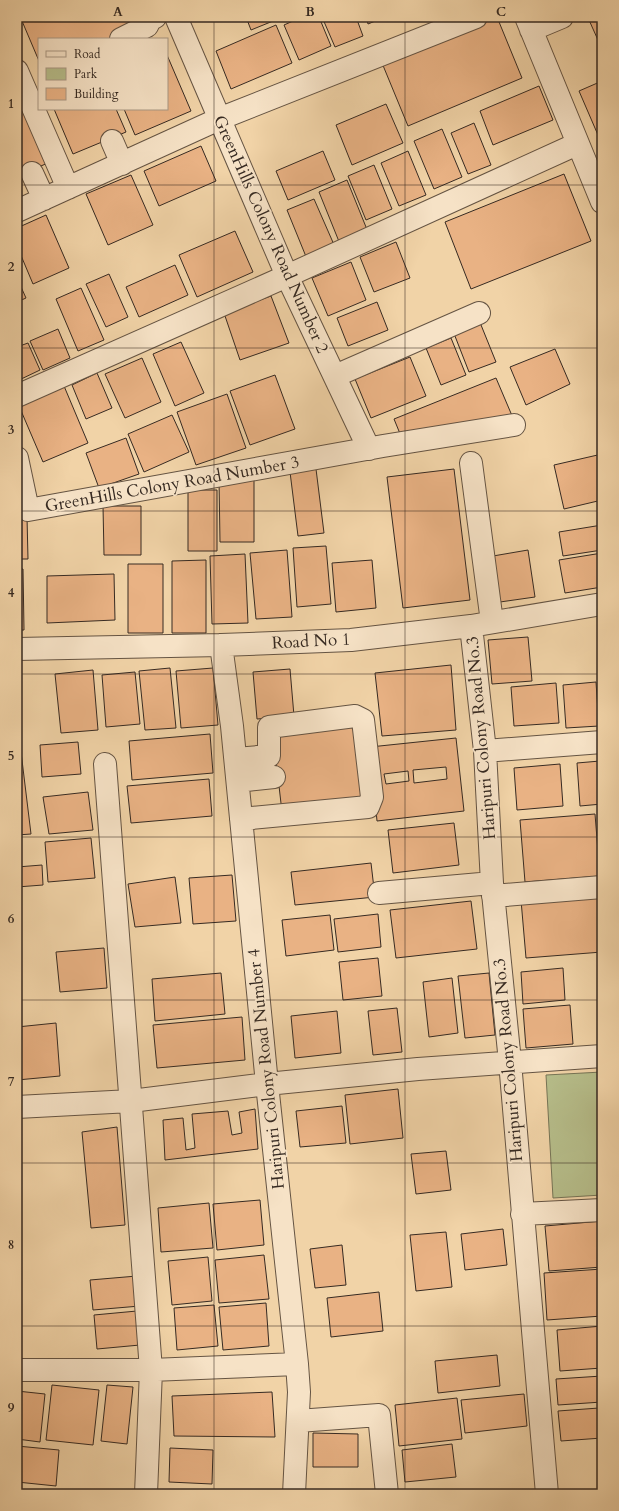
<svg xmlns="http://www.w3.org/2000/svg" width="619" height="1511" viewBox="0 0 619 1511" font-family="Cardo,serif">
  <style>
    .green { fill: #b6bd8a; stroke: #767456 }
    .building { fill: #e9b284; stroke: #362a22; fill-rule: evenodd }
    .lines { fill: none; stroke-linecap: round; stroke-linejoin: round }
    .minor-casing { stroke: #655443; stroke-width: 24 }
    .minor { stroke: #f6e2c6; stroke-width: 22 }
    .grid { fill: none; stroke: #362a22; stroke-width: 1; stroke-opacity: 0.55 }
    .labels { text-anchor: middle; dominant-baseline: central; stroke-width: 3.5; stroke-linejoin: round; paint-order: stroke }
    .street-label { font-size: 17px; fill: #362a22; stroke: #f6e2c6 }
    .neatline { fill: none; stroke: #362a22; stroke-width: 1.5 }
    .grid-label { font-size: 13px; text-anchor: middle; font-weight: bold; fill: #362a22 }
  </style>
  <rect width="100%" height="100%" fill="#f1d3a7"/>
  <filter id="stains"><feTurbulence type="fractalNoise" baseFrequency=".005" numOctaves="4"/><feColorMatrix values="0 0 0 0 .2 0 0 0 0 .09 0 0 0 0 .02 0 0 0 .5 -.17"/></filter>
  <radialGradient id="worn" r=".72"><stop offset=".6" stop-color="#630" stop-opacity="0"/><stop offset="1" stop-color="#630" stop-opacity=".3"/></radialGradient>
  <path class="green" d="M602,1072V1195L553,1198L546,1075Z"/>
  <path class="building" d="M30,17H127L133,30L112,39H39V61L22,21Z
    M246,17H277L278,19L251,30Z
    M302,17H319L331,46L299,60L284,25Z
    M322,17H356L363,36L335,47Z
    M366,17H385L368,24Z
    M493,17H497L522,78L408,126L382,63Z
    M597,17H602V49L589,20Z
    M276,25L292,63L231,89L216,51Z
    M167,55L191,111L135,135L124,109H167Z
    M602,81V142H601L579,91Z
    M539,86L553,120L493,145L480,111Z
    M17,90L48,163L17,176Z
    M386,104L403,143L352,165L336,125Z
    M54,109H116L126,132L73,154Z
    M474,123L491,165L468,174L451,133Z
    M442,129L462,177L434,189L414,141Z
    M201,146L216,181L159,206L144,171Z
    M323,151L335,180L288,200L276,171Z
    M408,151L426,195L399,206L381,163Z
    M374,165L392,209L366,220L348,176Z
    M564,174L591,241L471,289L445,222Z
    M131,175L153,225L108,245L86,194Z
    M347,180L368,232L340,244L319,192Z
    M314,199L335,247L307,259L287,210Z
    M46,215L69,268L33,284L17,246V228Z
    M235,231L253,272L197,297L179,255Z
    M396,242L410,278L374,292L360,257Z
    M351,262L366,300L328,316L312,278Z
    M175,265L188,295L139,317L126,287Z
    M109,274L128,317L106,327L86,284Z
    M17,278L26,298L17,302Z
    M81,288L104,340L78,351L56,299Z
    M271,296L289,343L240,360L224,313Z
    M377,302L388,330L348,346L337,318Z
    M479,320L496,362L469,372L453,331Z
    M58,329L70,358L43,370L30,341Z
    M451,338L466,375L441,385L426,348Z
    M181,342L204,393L175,406L153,354Z
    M28,343L40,370L17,381V347Z
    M555,349L570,384L526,405L510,367Z
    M410,357L426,396L371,418L355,379Z
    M142,358L161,402L125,418L105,374Z
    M97,373L112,408L86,419L72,385Z
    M275,375L295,429L250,445L230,391Z
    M496,378L513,418L403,441L394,419Z
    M64,386L88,443L43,462L19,406Z
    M227,394L246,448L196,465L177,412Z
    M172,415L189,452L144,472L128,434Z
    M126,438L139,474L99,488L86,453Z
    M602,454V500L564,509L554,465Z
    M316,469L324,533L298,536L290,472Z
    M454,469L470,600L403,608L387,477Z
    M219,479H254V542H220Z
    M188,490H217V551H188Z
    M103,506H141V555H104Z
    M17,517H27L28,559H17Z
    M602,525V550L563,556L559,532Z
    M326,546L331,604L297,607L293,548Z
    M287,550L292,617L256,619L250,553Z
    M528,550L535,597L500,602L493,556Z
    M602,553V587L565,593L559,560Z
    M245,554L248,623L212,624L210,556Z
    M206,560V633H172V561Z
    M372,560L376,608L336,612L332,563Z
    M128,564H163V633H128Z
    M17,569H23L24,630H17Z
    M114,574L115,620L47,623V576Z
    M528,637L532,681L492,684L488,640Z
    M451,665L456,730L382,736L375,673Z
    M170,668L176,728L145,730L139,671Z
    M213,668L218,725L181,728L176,671Z
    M290,669L294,716L257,719L253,672Z
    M93,670L98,730L61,733L55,674Z
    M135,672L140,724L106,727L102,675Z
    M598,679H602V723Z
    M596,682L599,726L566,728L563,685Z
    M556,683L559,723L514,726L511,687Z
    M354,727L362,803L282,812L273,734Z
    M210,734L213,773L132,780L129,741Z
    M456,738L464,811L377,821L370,747ZM446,767L447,779L414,783L413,770ZM408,771L409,781L386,784L384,774Z
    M78,742L81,774L42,777L40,745Z
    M17,752H21L31,834L17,835Z
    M600,761L602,804L580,806L577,763Z
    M560,764L563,806L517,810L514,768Z
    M209,779L212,816L131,823L127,786Z
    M88,792L93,830L49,834L43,797Z
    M595,814L600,876L525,882L520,820Z
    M454,823L459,865L393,873L388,830Z
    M91,838L95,878L48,882L45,842Z
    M371,863L375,897L295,905L291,872Z
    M42,865L43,885L17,887V867Z
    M232,875L236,921L193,924L189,878Z
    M175,877L181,923L135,927L128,884Z
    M599,894L602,952L526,958L521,900Z
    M471,901L477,949L396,958L390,910Z
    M378,914L381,947L338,952L334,919Z
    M330,915L334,950L286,956L282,920Z
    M104,948L107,988L60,992L56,952Z
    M378,958L382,996L343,1000L339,962Z
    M563,968L565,1000L523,1004L521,972Z
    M221,973L225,1014L155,1021L152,979Z
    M489,973L495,1035L465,1038L458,976Z
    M452,978L458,1033L429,1037L423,982Z
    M570,1005L573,1044L526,1048L523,1009Z
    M397,1008L402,1052L373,1055L368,1011Z
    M337,1011L341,1053L295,1058L291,1016Z
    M242,1017L245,1060L157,1068L153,1025Z
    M56,1023L60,1076L17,1080V1027Z
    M398,1089L403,1138L350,1144L345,1095Z
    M342,1106L346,1143L300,1147L296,1111Z
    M255,1109L258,1149L165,1160L163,1120L183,1118L186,1150L195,1148L192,1114L228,1111L232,1135L242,1133L239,1112Z
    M117,1127L125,1225L91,1228L82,1132Z
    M446,1151L451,1190L416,1194L411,1154Z
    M260,1200L264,1245L217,1250L213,1204Z
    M209,1203L213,1248L161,1252L158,1208Z
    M602,1221V1267L549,1271L545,1226Z
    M503,1229L507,1265L465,1270L461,1234Z
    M446,1232L452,1287L416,1291L410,1235Z
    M342,1245L346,1285L315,1288L310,1249Z
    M264,1255L269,1299L219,1303L215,1260Z
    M208,1257L212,1301L172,1305L168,1261Z
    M602,1269V1316L547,1320L544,1273Z
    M137,1276L140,1306L93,1310L90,1280Z
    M379,1292L383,1331L331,1337L327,1298Z
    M266,1303L269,1346L223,1350L219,1307Z
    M214,1305L218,1346L177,1350L174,1308Z
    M137,1311L140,1345L97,1349L94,1315Z
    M602,1326V1368L560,1371L557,1330Z
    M497,1355L500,1386L438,1393L435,1361Z
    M602,1376V1402L558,1405L556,1379Z
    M52,1385L99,1390L93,1445L46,1440Z
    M107,1385L133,1387L127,1444L101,1441Z
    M17,1391L45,1394L40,1442L17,1439Z
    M272,1392L275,1437L174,1436L172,1396Z
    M524,1394L527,1426L465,1433L461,1400Z
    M457,1398L462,1439L399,1446L395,1405Z
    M599,1408L602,1438L561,1441L558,1411Z
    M313,1433L358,1434V1467H313Z
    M452,1444L456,1477L405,1482L402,1450Z
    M17,1446L59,1450L56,1486L17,1482Z
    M170,1448L213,1450L212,1484L169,1482Z"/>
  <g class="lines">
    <g class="minor-casing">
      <path id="minor" d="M176,17L287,276L369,449
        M526,17L602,202
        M531,30L562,17
        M121,39L147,26L150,20L155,17
        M17,71L68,188
        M112,141L122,164
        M32,173L44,199
        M17,211L219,119L476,17
        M335,376L479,313
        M17,396L287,276L577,144
        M17,458L28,510L383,446L514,425
        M471,463L492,622
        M471,626L485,751L492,883L510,1062L547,1494
        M221,645L232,726L267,1084L297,1364L299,1392L294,1494
        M17,649L221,645L351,640L471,626L602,604
        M485,751L602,742
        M236,759L269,756V727L355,716L363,720L372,797L368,807L241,819
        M105,764L151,1370L146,1494
        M238,781L274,777
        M379,893L492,883
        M493,896L602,887
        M17,1107L131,1101L267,1084L418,1069L602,1056
        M522,1214L602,1210
        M17,1370H151L297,1364
        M298,1421L379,1415L387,1494"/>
    </g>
    <use href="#minor" class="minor"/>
  </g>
  <path class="grid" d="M214,17V1494M405,17V1494M17,185H602M17,348H602M17,511H602M17,674H602M17,837H602M17,1000H602M17,1163H602M17,1326H602"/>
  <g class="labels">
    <g class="street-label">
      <text transform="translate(271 234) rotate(66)">GreenHills Colony Road Number 2</text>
      <text transform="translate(172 484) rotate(-10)">GreenHills Colony Road Number 3</text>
      <text transform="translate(311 641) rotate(-3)">Road No 1</text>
      <text transform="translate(481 738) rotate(-95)">Haripuri Colony Road No.3</text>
      <text transform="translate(508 1060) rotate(-95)">Haripuri Colony Road No.3</text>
      <text transform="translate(266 1069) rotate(-96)">Haripuri Colony Road Number 4</text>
    </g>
  </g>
  <rect width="619" height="1511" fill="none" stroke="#f1d3a7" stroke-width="44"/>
  <rect x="38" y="38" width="130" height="72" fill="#f6e2c6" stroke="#a99884"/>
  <rect x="46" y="51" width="20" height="6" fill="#f6e2c6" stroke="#a99884"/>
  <text x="74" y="58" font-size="12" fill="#362a22">Road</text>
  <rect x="46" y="68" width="20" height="12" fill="#b6bd8a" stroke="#a99884"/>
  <text x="74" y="78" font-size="12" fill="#362a22">Park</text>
  <rect x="46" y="88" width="20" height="12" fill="#e9b284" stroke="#a99884"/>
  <text x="74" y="98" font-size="12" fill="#362a22">Building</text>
  <rect x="22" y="22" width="575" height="1467" class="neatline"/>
  <g class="grid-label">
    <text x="118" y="16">A</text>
    <text x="310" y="16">B</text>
    <text x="501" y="16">C</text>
    <text x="11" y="108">1</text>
    <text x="11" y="271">2</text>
    <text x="11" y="434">3</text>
    <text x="11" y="597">4</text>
    <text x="11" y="760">5</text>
    <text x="11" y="923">6</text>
    <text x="11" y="1086">7</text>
    <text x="11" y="1249">8</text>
    <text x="11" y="1412">9</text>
  </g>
  <rect width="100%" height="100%" filter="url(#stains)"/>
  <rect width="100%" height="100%" fill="url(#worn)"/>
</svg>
